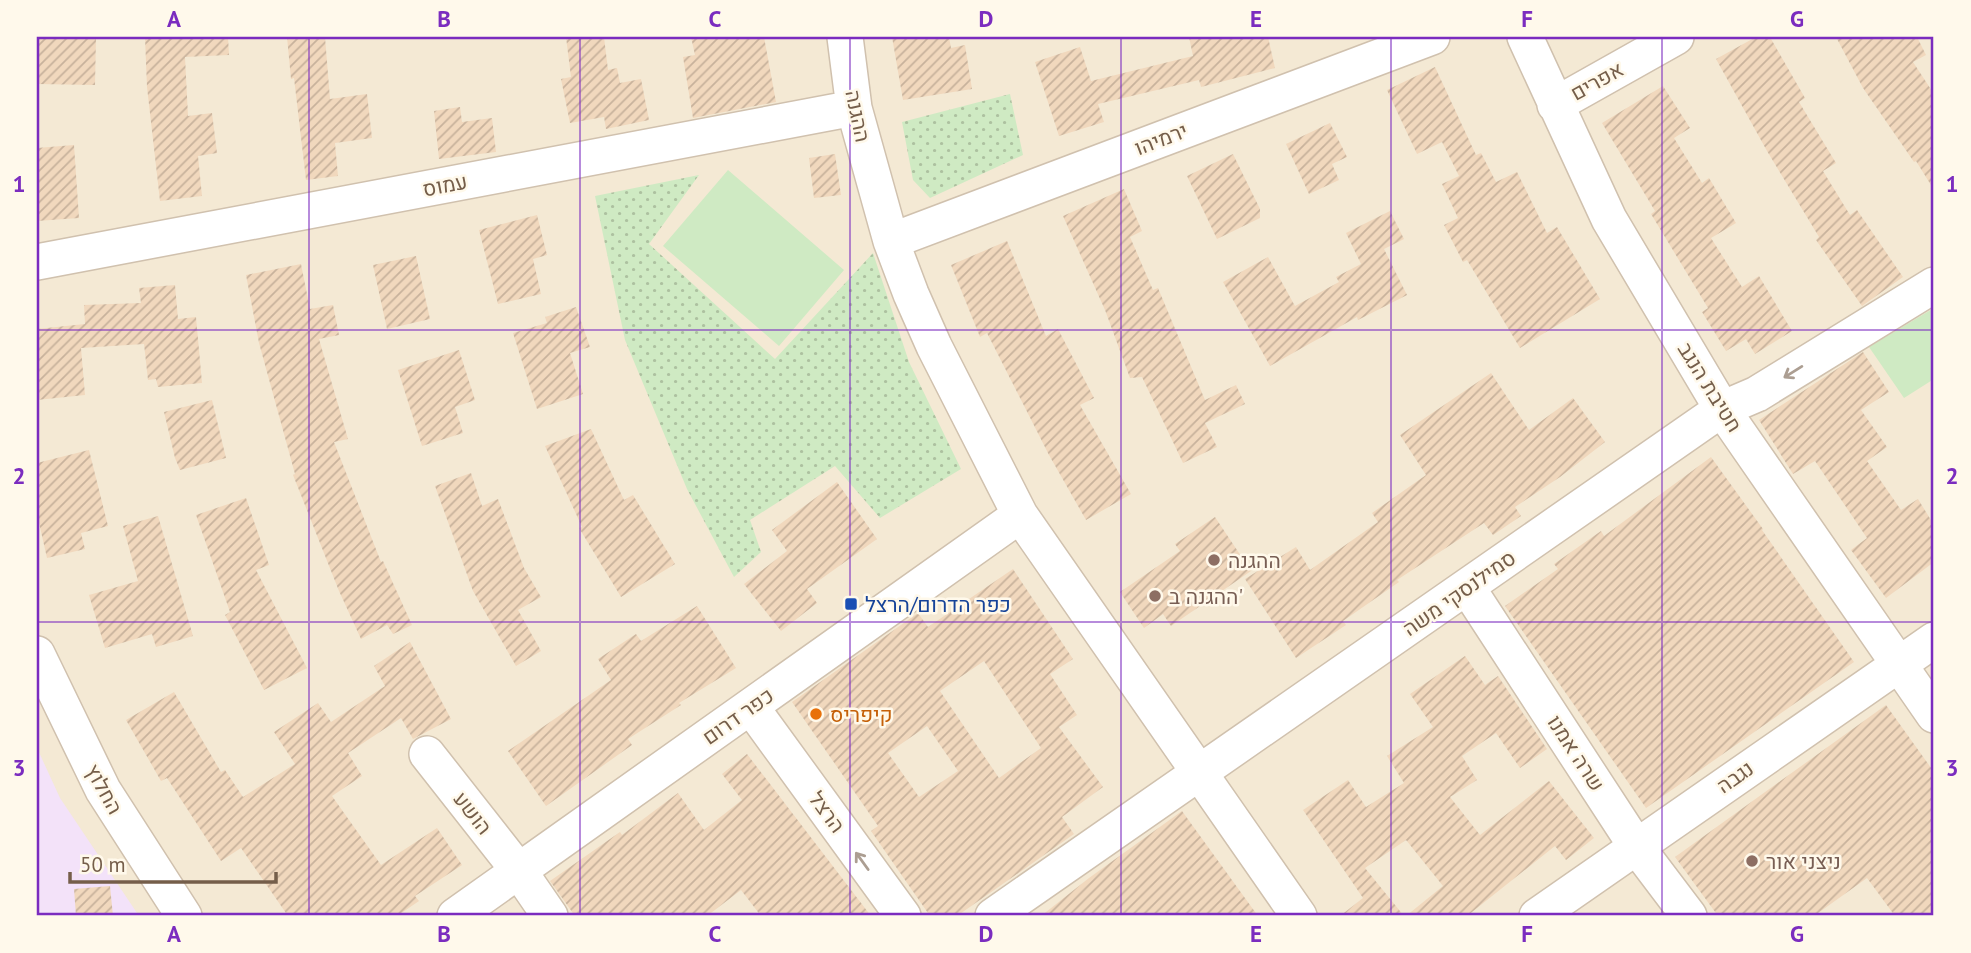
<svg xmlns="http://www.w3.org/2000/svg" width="1971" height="953" viewBox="0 0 1971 953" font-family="'PT Sans',Heebo,sans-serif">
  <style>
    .residential { fill: #f4e9d4 }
    .education { fill: #f3e2f9 }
    .grass { fill: #cfeac3 }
    .park { fill: url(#park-dots) }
    .building { fill: url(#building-hatch); fill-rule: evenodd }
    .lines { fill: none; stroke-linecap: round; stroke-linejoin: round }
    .minor-casing { stroke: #d0c1ae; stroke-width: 38 }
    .minor { stroke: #fff; stroke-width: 35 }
    .oneway { stroke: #ac9e92 }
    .grid { fill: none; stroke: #7b2cbf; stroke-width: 2; stroke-opacity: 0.55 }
    .education-dot { fill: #8d6e63; stroke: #fff9eb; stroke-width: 2.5 }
    .transit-dot { fill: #1a4fb4; stroke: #fff9eb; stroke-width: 2.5 }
    .food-dot { fill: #e8710a; stroke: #fff9eb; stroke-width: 2.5 }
    .labels { text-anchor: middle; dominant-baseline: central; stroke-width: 5; stroke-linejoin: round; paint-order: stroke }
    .street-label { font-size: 21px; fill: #755e4a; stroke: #fff9eb }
    .education-label { font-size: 21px; fill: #785e54; stroke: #fff9eb; text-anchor: start }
    .transit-label { font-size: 21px; fill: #164399; stroke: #fff9eb; text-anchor: start }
    .food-label { font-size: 21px; fill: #c56008; stroke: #fff9eb; text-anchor: start }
    .neatline { fill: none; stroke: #7b2cbf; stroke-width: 2.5 }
    .grid-label { font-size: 23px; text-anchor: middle; font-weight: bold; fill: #7b2cbf }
  </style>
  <defs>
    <pattern id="park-dots" width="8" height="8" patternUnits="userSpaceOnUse" patternTransform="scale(1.75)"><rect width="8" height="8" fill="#cfeac3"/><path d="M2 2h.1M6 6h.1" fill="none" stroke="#adc1a0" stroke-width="1.8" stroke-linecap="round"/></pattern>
    <pattern id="building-hatch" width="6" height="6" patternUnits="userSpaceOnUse" patternTransform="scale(1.75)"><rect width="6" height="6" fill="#f1d8bd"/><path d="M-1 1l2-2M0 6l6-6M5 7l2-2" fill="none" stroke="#c8b29c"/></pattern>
  </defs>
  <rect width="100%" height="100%" fill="#fcf6e5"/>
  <path class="residential" d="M37,37H1934V916H37Z"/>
  <path class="education" d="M37,748L60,798L139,916H37Z"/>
  <path class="grass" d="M728,170L844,270L779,346L663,246Z
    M1934,308V379L1904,398L1869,347Z"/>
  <path class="park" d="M1010,94L1023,155L930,198L913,180L902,122Z
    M699,175L649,244L775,359L873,253L909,362L961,469L880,518L835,466L750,520L761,552L734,577L687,489L625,340L595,196Z"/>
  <path class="building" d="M37,37L96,38L95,85L37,84Z
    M145,37H228L229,55L185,57L188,116L212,113L217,153L198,156L202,196L160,201L147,87Z
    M287,37H325L330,99L367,94L372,138L335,143L338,176L306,180L294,78L291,79Z
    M566,37H604L608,70L617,68L620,83L641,79L649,120L606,129L604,117L570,123L561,79L571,77Z
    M691,37H764L776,102L693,118L683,57L695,55Z
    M892,37H949L951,48L965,45L972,89L903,100Z
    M1189,37H1268L1275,68L1201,87L1199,80L1098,104L1104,122L1059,136L1035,62L1080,47L1091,81L1193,56Z
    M1756,37H1770L1805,98L1799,102L1836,163L1823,171L1850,215L1857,210L1903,277L1862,306L1816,240L1819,237L1767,151L1716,59Z
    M1836,37H1917L1926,55L1913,62L1934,94V190L1916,161L1914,162L1863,88Z
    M1435,67L1476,155L1481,153L1496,182L1517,172L1547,233L1557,227L1600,299L1520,348L1467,260L1463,262L1444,225L1458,218L1442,184L1459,176L1442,142L1417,154L1387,90Z
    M1663,86L1690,128L1674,138L1702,183L1709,178L1736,223L1711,238L1742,287L1759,276L1792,331L1755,354L1746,339L1726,351L1702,312L1708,308L1651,214L1655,211L1602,123Z
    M460,107L462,122L492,118L496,152L439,159L434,111Z
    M1330,123L1347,157L1332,164L1339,180L1309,194L1286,144Z
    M74,145L79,218L37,221V148Z
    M835,154L841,195L814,198L809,158Z
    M1233,154L1260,209V218L1217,239L1187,176Z
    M1124,189L1142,231L1130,237L1153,290L1158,288L1205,400L1236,385L1245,404L1205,423L1217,447L1183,463L1142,377L1130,378L1105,310L1063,216Z
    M1390,211L1404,239L1384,249L1407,295L1358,320L1357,317L1270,366L1223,282L1268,257L1295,306L1339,282L1336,277L1361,264L1346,233Z
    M537,215L547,255L533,259L541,294L498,304L479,230Z
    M1007,241L1046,336L1058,329L1094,398L1080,405L1131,494L1086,520L1049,455L987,333L980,337L951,265Z
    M416,256L430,319L387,329L373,265Z
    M301,264L310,309L333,305L339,335L319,339L348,439L334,442L381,562L383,561L412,625L393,634L387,625L361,639L339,591L293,475L295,474L259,343L246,275Z
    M175,285L178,319L196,317L202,383L158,387L156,379L148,380L144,344L81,348L85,395L37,400V329L85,324L84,305L141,303L139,288Z
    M576,307L590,347L570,353L583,394L537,409L513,333L547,323L545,317Z
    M459,350L475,400L455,407L463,433L422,446L398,370Z
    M1863,352L1889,392L1861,410L1887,447L1867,461L1901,510L1918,499L1934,525V562L1886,598L1851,550L1867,538L1815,461L1793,474L1759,420Z
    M1491,373L1529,430L1573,398L1605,442L1560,477L1515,507L1521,516L1493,535L1484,523L1397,580L1399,582L1343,621L1346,625L1296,658L1245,579L1296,547L1310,570L1378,522L1372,513L1426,475L1400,435Z
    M212,400L226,458L180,470L175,458L164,412Z
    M591,429L624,500L633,495L675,564L621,597L579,528L582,527L545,446Z
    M89,450L108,526L81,533L85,549L47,558L37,514V463Z
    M1711,457L1763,529L1762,530L1854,662L1646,808L1505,606L1558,569L1554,564L1601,531L1604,536Z
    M471,473L482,506L498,499L524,568L541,597L518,610L541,651L516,666L473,591L435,486Z
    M837,482L877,539L807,589L817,603L781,631L744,584L787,551L772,530Z
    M246,498L269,565L256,570L307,668L264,690L225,615L230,612L196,515Z
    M158,516L193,636L156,647L152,634L105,648L89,595L138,581L123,526Z
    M1215,517L1251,571L1171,626L1163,614L1144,628L1120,592L1180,551L1175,544Z
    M1013,569L1073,659L1050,674L1077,715L1059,727L1103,787L1062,817L1074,834L957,916H930L871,831L878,826L792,702L918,613L928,627ZM984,661L1041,748L999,778L940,691ZM927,726L958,771L919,797L888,753Z
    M697,606L736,668L679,703L681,705L628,739L632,745L546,806L508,751L611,680L598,659L636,634L641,641Z
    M410,642L451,719L413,739L401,718L348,753L362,776L332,796L381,865L437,828L462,865L415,896L419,901L397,916H288L241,848L221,861L167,778L161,781L126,720L174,692L221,772L225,770L243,797L295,764L274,732L318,703L331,722L385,686L374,666Z
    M1465,656L1485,685L1498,676L1547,749L1520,768L1496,733L1462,756L1477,780L1450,797L1480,835L1549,781L1594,838L1566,860L1555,846L1467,916H1406L1443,886L1406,840L1365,868L1404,916H1340L1363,898L1303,810L1348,780L1366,807L1404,783L1387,756L1433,727L1410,694Z
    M1886,705L1934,772V916H1895L1867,878L1814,916H1718L1675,857Z
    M747,754L871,916H761L741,890L707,916H575L550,881L620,832L622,835L678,793L704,830L742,800L722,774Z
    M1182,811L1258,916H1041L1089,878Z
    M110,886L113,916H76L74,889Z"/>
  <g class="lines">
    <g class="minor-casing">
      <path id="minor" d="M845,37L854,108L891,241L911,294L934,346L1020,515L1299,916
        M1525,37L1609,219L1722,409L1934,715
        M1555,105L1676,37
        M891,241L1432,37
        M37,262L854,108
        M1467,587L1636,846L1689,916
        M37,654L103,790L184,916
        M751,707L903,916
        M427,754L519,871L550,916
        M455,916L1020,515
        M993,916L1722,409L1757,394L1934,285
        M1537,916L1934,640"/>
    </g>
    <use href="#minor" class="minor"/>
  </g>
  <defs><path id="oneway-shaft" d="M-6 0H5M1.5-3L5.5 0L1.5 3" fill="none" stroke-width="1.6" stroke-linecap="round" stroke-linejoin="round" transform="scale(1.75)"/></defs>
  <g class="oneway">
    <use href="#oneway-shaft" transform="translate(1793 372) rotate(148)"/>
    <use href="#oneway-shaft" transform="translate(862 861) rotate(-126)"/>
  </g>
  <path class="grid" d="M309,37V916M580,37V916M850,37V916M1121,37V916M1391,37V916M1662,37V916M37,330H1934M37,622H1934"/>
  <g class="education-dot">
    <circle cx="1214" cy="560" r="7"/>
    <circle cx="1155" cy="596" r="7"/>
    <circle cx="1752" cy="861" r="7"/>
  </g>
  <rect class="transit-dot" x="844" y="597" width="14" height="14" rx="3.5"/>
  <circle class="food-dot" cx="816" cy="714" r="7"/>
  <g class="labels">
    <g class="street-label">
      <text transform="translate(1597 81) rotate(-29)">אפרים</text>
      <text transform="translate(858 116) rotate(78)">ההגנה</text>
      <text transform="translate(1161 139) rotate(-21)">ירמיהו</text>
      <text transform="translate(445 185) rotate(-11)">עמוס</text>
      <text transform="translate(1710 387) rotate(58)">חטיבת הנגב</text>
      <text transform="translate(1459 593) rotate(-35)">סמילנסקי משה</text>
      <text transform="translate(738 716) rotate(-35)">כפר דרום</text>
      <text transform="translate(1576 753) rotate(57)">שרה אמנו</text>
      <text transform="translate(1735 777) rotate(-35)">נגבה</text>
      <text transform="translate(104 789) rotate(61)">החלוץ</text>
      <text transform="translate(827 812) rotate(54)">הרצל</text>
      <text transform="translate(473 813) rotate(52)">הושע</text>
    </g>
    <g class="education-label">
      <text x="1228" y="560">ההגנה</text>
      <text x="1169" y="596">ההגנה ב'</text>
      <text x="1766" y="861">ניצני אור</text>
    </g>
    <g class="transit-label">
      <text x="865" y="604">כפר הדרום/הרצל</text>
    </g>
    <g class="food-label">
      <text x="830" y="714">קיפריס</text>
    </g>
  </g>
  <rect width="1971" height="953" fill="none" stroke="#fff9eb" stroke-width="77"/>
  <path d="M70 872v10h206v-10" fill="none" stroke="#755e4a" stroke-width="3.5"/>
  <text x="80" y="872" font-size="21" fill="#755e4a" stroke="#fff9eb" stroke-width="5" paint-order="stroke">50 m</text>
  <rect x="38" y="38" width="1894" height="876" class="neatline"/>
  <g class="grid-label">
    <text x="174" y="27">A</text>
    <text x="444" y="27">B</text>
    <text x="715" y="27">C</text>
    <text x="986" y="27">D</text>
    <text x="1256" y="27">E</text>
    <text x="1527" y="27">F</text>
    <text x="1797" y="27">G</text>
    <text x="19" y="192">1</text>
    <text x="1952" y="192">1</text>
    <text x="19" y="484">2</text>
    <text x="1952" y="484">2</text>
    <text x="19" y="776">3</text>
    <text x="1952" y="776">3</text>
    <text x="174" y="942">A</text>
    <text x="444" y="942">B</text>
    <text x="715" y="942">C</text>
    <text x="986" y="942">D</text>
    <text x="1256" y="942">E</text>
    <text x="1527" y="942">F</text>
    <text x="1797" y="942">G</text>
  </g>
</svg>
